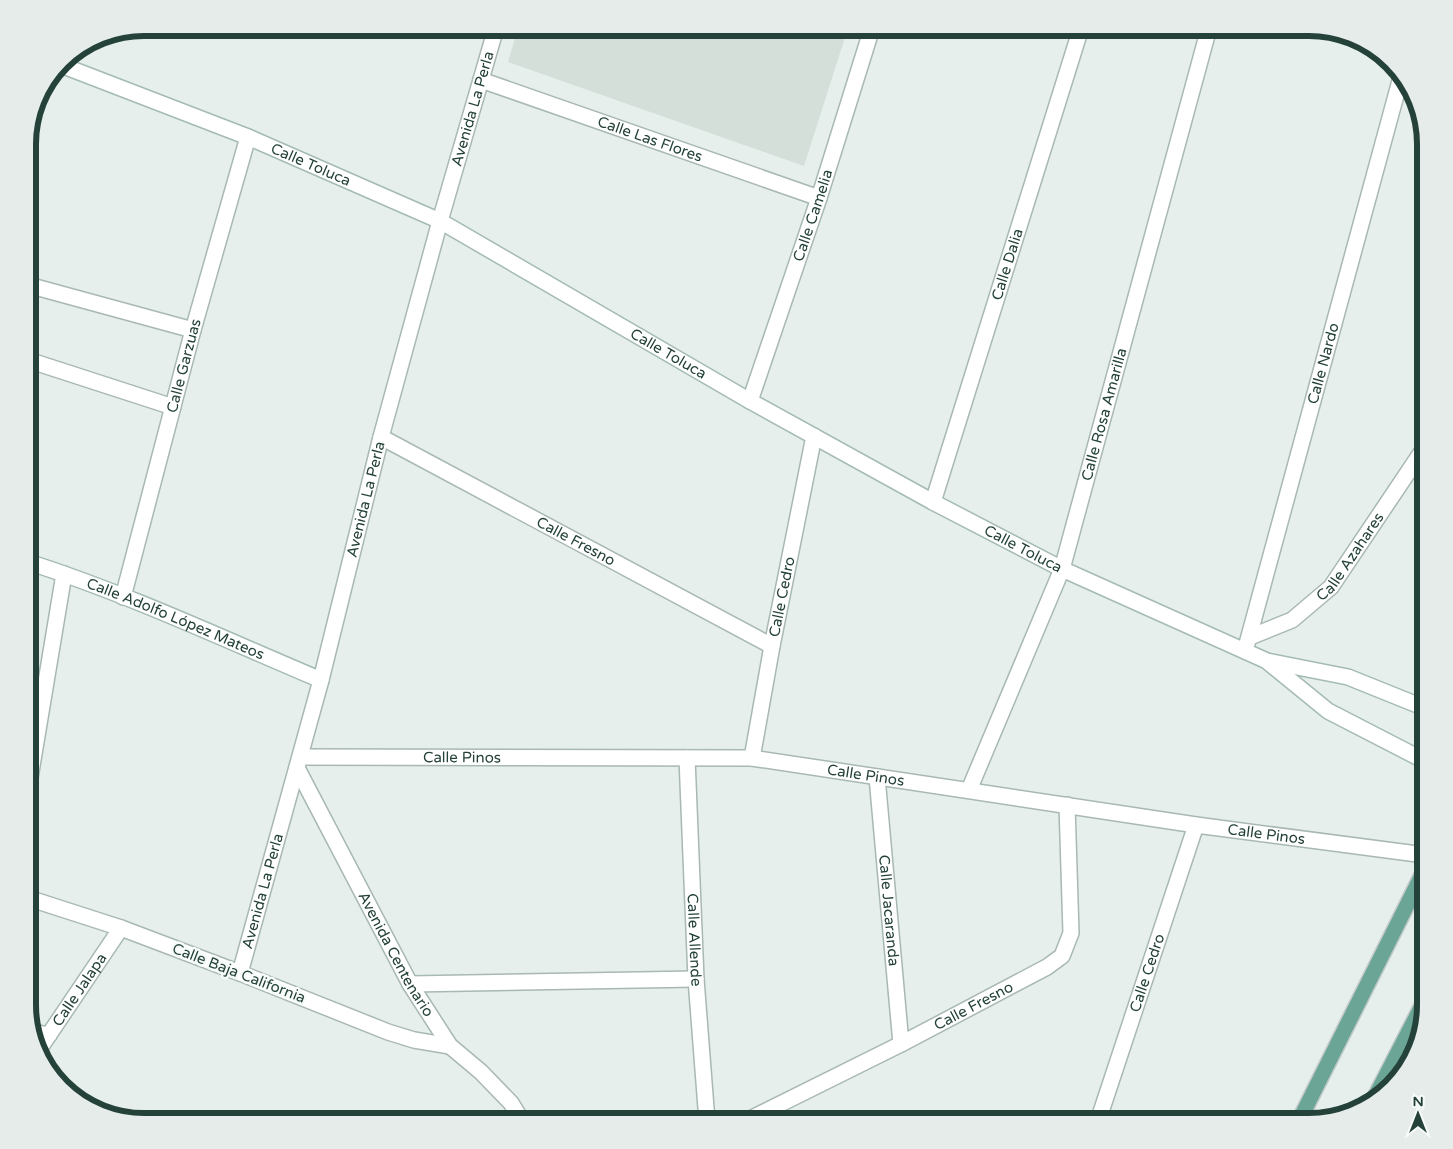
<svg xmlns="http://www.w3.org/2000/svg" width="1453" height="1149" viewBox="0 0 1453 1149" font-family="'Varela Round',sans-serif">
  <style>
    .built { fill: #d4dfda }
    .lines { fill: none; stroke-linecap: round; stroke-linejoin: round }
    .minor-casing { stroke: #a8b8b2; stroke-width: 18 }
    .tertiary-casing { stroke: #a8b8b2; stroke-width: 18 }
    .secondary-casing { stroke: #a4bbb3; stroke-width: 18 }
    .primary-casing { stroke: #c2cac8; stroke-width: 18 }
    .minor { stroke: #fff; stroke-width: 15 }
    .tertiary { stroke: #fff; stroke-width: 15 }
    .secondary { stroke: #fff; stroke-width: 15 }
    .primary { stroke: #6aa596; stroke-width: 15 }
    .labels { text-anchor: middle; dominant-baseline: central; stroke-width: 5; stroke-linejoin: round; paint-order: stroke }
    .street-label { font-size: 15px; fill: #24423a; stroke: #f7fbf9 }
    .rim { fill: none; stroke: #24423a; stroke-width: 6 }
  </style>
  <rect width="100%" height="100%" fill="#e6efeb"/>
  <path class="built" d="M518,28H848L804,166L508,62Z"/>
  <g class="lines">
    <g class="minor-casing">
      <g id="minor">
        <path id="s1" d="M481,80L819,198"/>
        <path d="M28,285L193,330"/>
        <path d="M28,360L173,407"/>
        <path id="s2" d="M750,401L819,198L872,28"/>
        <path id="s3" d="M381,437L772,646"/>
        <path id="s4" d="M933,502L1081,28"/>
        <path id="s5" d="M123,597L193,330L248,137"/>
        <path id="s6" d="M1250,637L1292,620L1331,587L1425,447"/>
        <path id="s7" d="M1245,651L1401,77"/>
        <path id="s8" d="M301,757L752,758L1196,825L1425,855"/>
        <path id="s9" d="M687,758L696,979L707,1121"/>
        <path id="s10" d="M752,758L772,646L814,436"/>
        <path id="s11" d="M297,768L410,984L450,1046L481,1072L511,1103L522,1121"/>
        <path id="s12" d="M877,777L901,1044"/>
        <path d="M28,790L64,574"/>
        <path id="s13" d="M969,790L1062,569L1209,28"/>
        <path d="M240,973L388,1032L414,1040L450,1046"/>
        <path d="M410,984L696,979"/>
        <path d="M33,1032L49,1035"/>
        <path id="s14" d="M746,1121L901,1044L1047,967L1062,956L1071,933L1067,805"/>
        <path id="s15" d="M1098,1121L1196,825"/>
      </g>
    </g>
    <g class="tertiary-casing">
      <g id="tertiary">
        <path id="s16" d="M28,898L121,928L240,973L321,680L381,437L440,221L496,28"/>
        <path id="s17" d="M38,1051L121,928"/>
      </g>
    </g>
    <g class="secondary-casing">
      <g id="secondary">
        <path id="s18" d="M61,65L248,137L440,221L750,401L933,502L1062,569L1267,661L1348,677L1425,708"/>
        <path id="s19" d="M28,562C128,594 224,639 321,680"/>
        <path d="M1268,662L1328,711L1425,761"/>
      </g>
    </g>
    <g class="primary-casing">
      <path id="primary" d="M1374,1099L1425,1000
        M1299,1121L1425,869"/>
    </g>
    <use href="#minor" class="minor"/>
    <use href="#tertiary" class="tertiary"/>
    <use href="#secondary" class="secondary"/>
    <use href="#primary" class="primary"/>
  </g>
  <g class="labels">
    <g class="street-label">
      <text stroke="none"><textPath href="#s16" startOffset="1120">Avenida La Perla</textPath></text>
      <text stroke="none"><textPath href="#s1" startOffset="179">Calle Las Flores</textPath></text>
      <text stroke="none"><textPath href="#s18" startOffset="269">Calle Toluca</textPath></text>
      <text stroke="none"><textPath href="#s2" startOffset="196">Calle Camelia</textPath></text>
      <text stroke="none"><textPath href="#s4" startOffset="249">Calle Dalia</textPath></text>
      <text stroke="none"><textPath href="#s18" startOffset="674">Calle Toluca</textPath></text>
      <text stroke="none"><textPath href="#s7" startOffset="298">Calle Nardo</textPath></text>
      <text stroke="none"><textPath href="#s5" startOffset="239">Calle Garzuas</textPath></text>
      <text stroke="none"><textPath href="#s13" startOffset="400">Calle Rosa Amarilla</textPath></text>
      <text stroke="none"><textPath href="#s16" startOffset="715">Avenida La Perla</textPath></text>
      <text stroke="none"><textPath href="#s3" startOffset="221">Calle Fresno</textPath></text>
      <text stroke="none"><textPath href="#s18" startOffset="1079">Calle Toluca</textPath></text>
      <text stroke="none"><textPath href="#s6" startOffset="132">Calle Azahares</textPath></text>
      <text stroke="none"><textPath href="#s10" startOffset="164">Calle Cedro</textPath></text>
      <text stroke="none"><textPath href="#s19" startOffset="158">Calle Adolfo López Mateos</textPath></text>
      <text stroke="none"><textPath href="#s8" startOffset="161">Calle Pinos</textPath></text>
      <text stroke="none"><textPath href="#s8" startOffset="566">Calle Pinos</textPath></text>
      <text stroke="none"><textPath href="#s8" startOffset="971">Calle Pinos</textPath></text>
      <text stroke="none"><textPath href="#s16" startOffset="310">Avenida La Perla</textPath></text>
      <text stroke="none"><textPath href="#s12" startOffset="134">Calle Jacaranda</textPath></text>
      <text stroke="none"><textPath href="#s9" startOffset="182">Calle Allende</textPath></text>
      <text stroke="none"><textPath href="#s11" startOffset="211">Avenida Centenario</textPath></text>
      <text transform="translate(239 973) rotate(21)">Calle Baja California</text>
      <text stroke="none"><textPath href="#s15" startOffset="156">Calle Cedro</textPath></text>
      <text stroke="none"><textPath href="#s17" startOffset="74">Calle Jalapa</textPath></text>
      <text stroke="none"><textPath href="#s14" startOffset="255">Calle Fresno</textPath></text>
    </g>
  </g>
  <path d="M0 0H1453V1149H0ZM144 36H1309A108 108 0 0 1 1417 144V1005A108 108 0 0 1 1309 1113H144A108 108 0 0 1 36 1005V144A108 108 0 0 1 144 36Z" fill="#e6ecea" fill-rule="evenodd"/>
  <path class="rim" d="M144 36H1309A108 108 0 0 1 1417 144V1005A108 108 0 0 1 1309 1113H144A108 108 0 0 1 36 1005V144A108 108 0 0 1 144 36Z"/>
  <g transform="translate(1418 1114)" stroke="#f7fbf9" stroke-width="4" paint-order="stroke">
  <path d="M0-4L9 19L0 12L-9 19Z" fill="#24423a"/>
  <text y="-8" font-size="14" font-weight="bold" text-anchor="middle" fill="#24423a">N</text>
  </g>
</svg>
